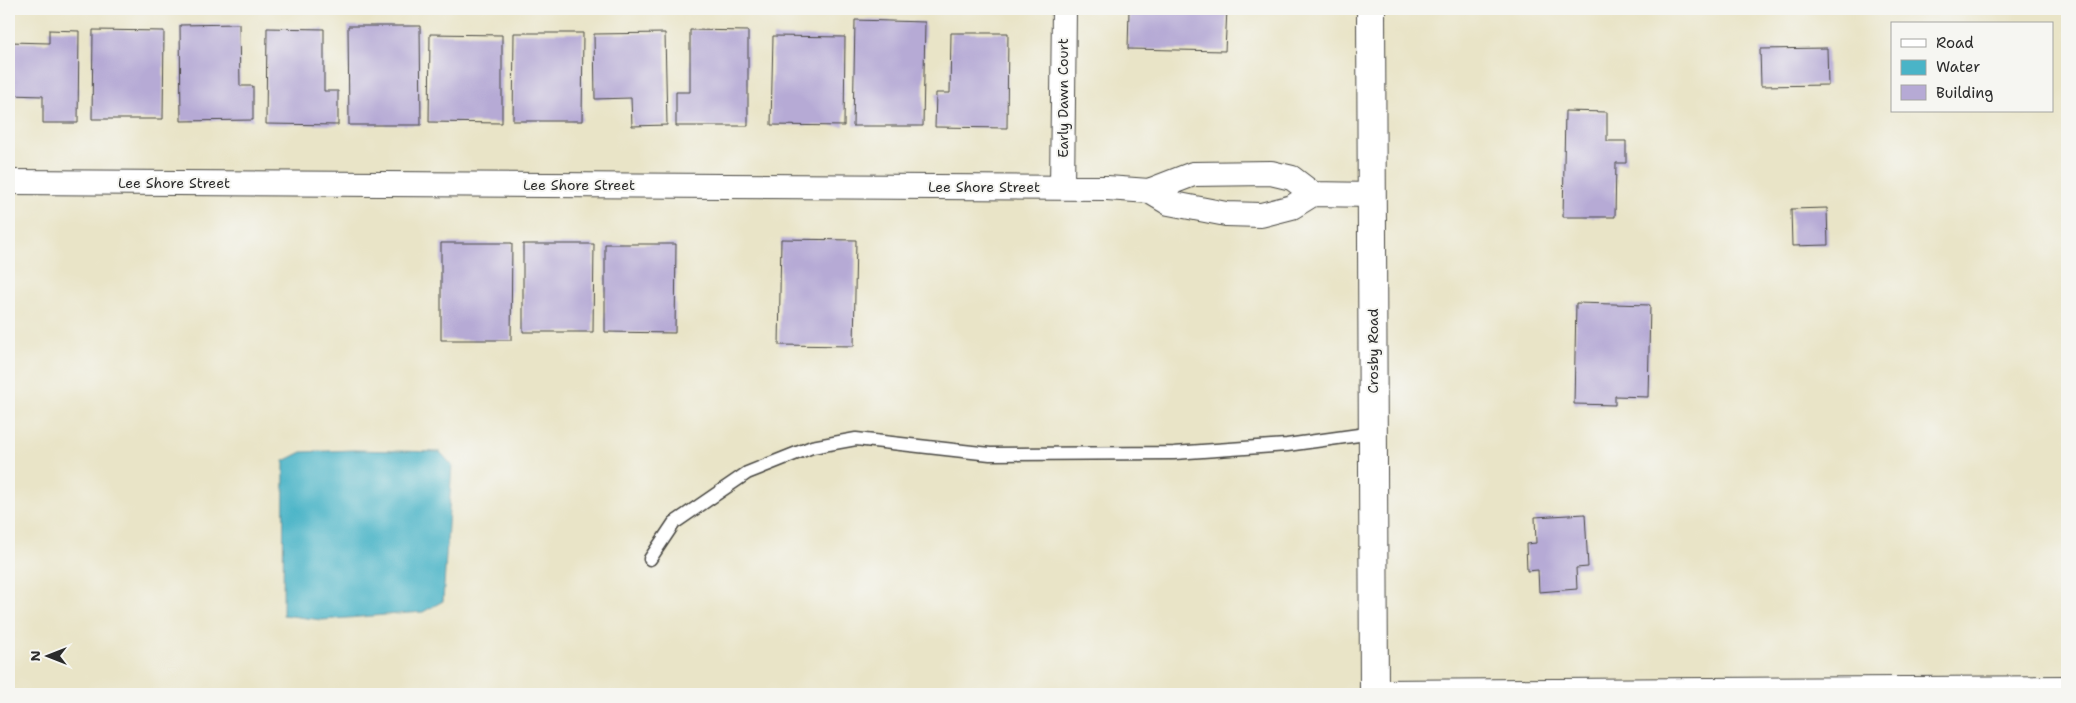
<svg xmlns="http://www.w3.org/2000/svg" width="2076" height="703" viewBox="0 0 2076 703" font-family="'Shantell Sans',sans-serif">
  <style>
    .water { fill: #4ab4c7; stroke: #3a7079 }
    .building { fill: #b6aad5 }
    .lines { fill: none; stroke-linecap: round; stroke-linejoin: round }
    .lane-casing { stroke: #484742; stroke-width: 15 }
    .street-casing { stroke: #484742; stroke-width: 26 }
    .secondary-casing { stroke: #484742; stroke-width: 30 }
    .lane { stroke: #fff; stroke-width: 12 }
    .street { stroke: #fff; stroke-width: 24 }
    .secondary { stroke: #fff; stroke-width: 28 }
    .labels { text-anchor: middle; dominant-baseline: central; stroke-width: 4; stroke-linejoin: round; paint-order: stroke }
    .street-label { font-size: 14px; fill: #2b2b2b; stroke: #f6f6f2 }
  </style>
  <rect width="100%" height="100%" fill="#f6f6f2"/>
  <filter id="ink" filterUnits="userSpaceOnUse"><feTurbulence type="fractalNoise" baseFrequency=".02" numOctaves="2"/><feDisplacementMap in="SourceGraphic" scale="10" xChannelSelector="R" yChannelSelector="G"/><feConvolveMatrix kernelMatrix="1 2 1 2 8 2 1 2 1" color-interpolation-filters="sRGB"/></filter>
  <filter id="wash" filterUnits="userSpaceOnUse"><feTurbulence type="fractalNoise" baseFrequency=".0096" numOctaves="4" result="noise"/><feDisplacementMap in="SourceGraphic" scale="20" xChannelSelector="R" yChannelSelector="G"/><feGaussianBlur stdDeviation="1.12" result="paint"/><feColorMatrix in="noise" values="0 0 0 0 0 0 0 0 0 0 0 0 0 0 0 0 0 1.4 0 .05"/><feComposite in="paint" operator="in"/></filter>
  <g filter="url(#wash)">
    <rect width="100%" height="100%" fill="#e9e4c7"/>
    <path class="water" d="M354,450L440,452L452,465L443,601L423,612L322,620L283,615L284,461L302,452Z"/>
    <g id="blocks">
      <path class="building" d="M1129,9H1227L1225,51L1128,49Z
        M855,20L925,22L923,126H853Z
        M239,24L240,86H253V120L181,121L180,25Z
        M348,26H420L421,125H349Z
        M267,28L324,29V91H338V125L266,124Z
        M49,30L79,31L78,123H43V96L9,95V42L49,43Z
        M93,30L164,31L163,119H92Z
        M690,30L748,31V126H676V92H690Z
        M514,33H583L582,121H513Z
        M665,33L667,125L632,126L631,98L595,99L594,34Z
        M951,33H1008L1007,128L935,127L936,93H950Z
        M430,34L502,35V123L429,122Z
        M773,36L845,37L844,126L771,125Z
        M1827,48L1828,85L1761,86L1760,49Z
        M1565,111L1607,112V141H1626V163H1616L1615,217H1563Z
        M1827,208L1828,245L1792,246L1791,209Z
        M781,239L856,240L854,346L779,345Z
        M441,243H512L511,340H441Z
        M523,244H594L593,332H523Z
        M605,244H676L675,333L605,332Z
        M1576,303L1650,305L1648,397L1615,396V405L1574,404Z
        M1585,514L1588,567L1576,568L1577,589L1539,592L1538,570L1527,571L1526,544L1536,543L1535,517Z"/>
    </g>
  </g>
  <g filter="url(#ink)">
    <use href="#blocks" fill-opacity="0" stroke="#484742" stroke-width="1"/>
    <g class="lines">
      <g class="lane-casing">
        <path id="lane" d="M650,559L674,523L747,473L812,447L856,439L990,454L1174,453L1287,445L1373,433"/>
      </g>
      <g class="street-casing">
        <path id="street" d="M9,182L1107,188L1149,191L1169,203L1226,214L1261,215L1292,207L1313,194L1373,195
          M1062,188L1064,9
          M1149,191L1193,174L1271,173L1292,178L1313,194"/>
      </g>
      <g class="secondary-casing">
        <path id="secondary" d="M1371,9L1374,694
          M1375,694L2067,690"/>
      </g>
      <use href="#lane" class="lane"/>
      <use href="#street" class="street"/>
      <use href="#secondary" class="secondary"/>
    </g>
  </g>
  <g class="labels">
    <g class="street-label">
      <text transform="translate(1063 98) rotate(-90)">Early Dawn Court</text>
      <text x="174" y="183">Lee Shore Street</text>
      <text x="579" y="185">Lee Shore Street</text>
      <text x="984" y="187">Lee Shore Street</text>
      <text transform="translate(1373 351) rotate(-90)">Crosby Road</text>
    </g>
  </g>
  <rect width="2076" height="703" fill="none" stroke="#f6f6f2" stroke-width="30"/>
  <rect x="1891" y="22" width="162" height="90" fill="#f6f6f2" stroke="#a5a5a2"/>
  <rect x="1901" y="39" width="25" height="8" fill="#ffffff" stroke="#a5a5a2"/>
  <text x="1936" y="48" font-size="15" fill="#2b2b2b">Road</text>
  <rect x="1901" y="60" width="25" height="15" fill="#4ab4c7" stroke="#a5a5a2"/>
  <text x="1936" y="72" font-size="15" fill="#2b2b2b">Water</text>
  <rect x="1901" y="85" width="25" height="15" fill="#b6aad5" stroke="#a5a5a2"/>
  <text x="1936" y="98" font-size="15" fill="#2b2b2b">Building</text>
  <g transform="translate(48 656) rotate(270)" stroke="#f6f6f2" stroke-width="4" paint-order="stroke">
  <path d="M0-4L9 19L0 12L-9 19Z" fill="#2b2b2b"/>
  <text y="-8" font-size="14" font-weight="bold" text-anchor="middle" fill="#2b2b2b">N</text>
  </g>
</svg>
